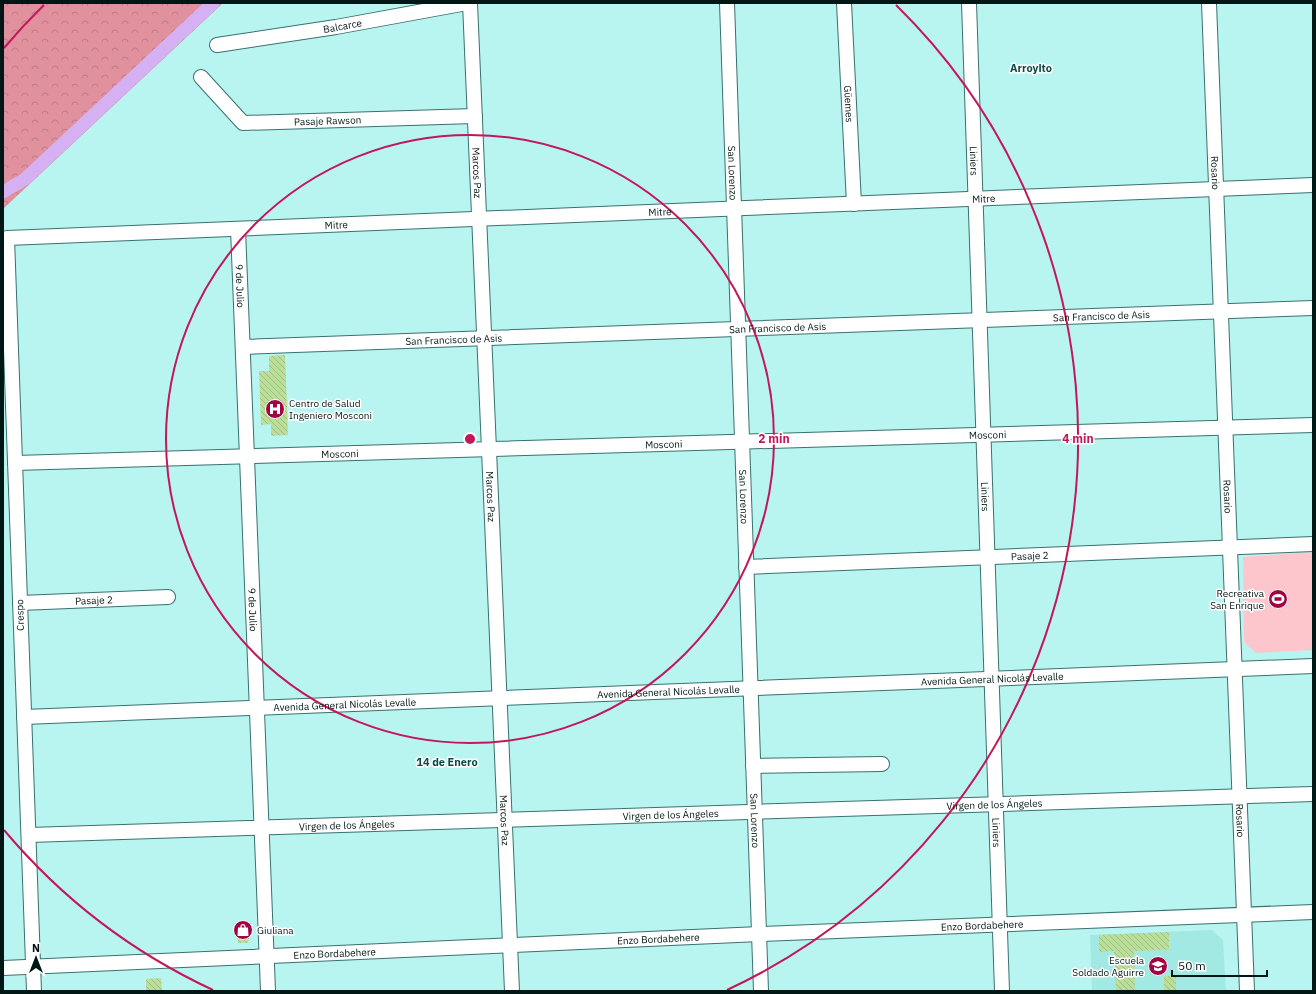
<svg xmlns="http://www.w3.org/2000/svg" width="1316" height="994" viewBox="0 0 1316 994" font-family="'IBM Plex Sans',sans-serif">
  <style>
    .built { fill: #a3e9e3 }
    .grass { fill: #fdc6cd }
    .forest { fill: url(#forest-crowns) }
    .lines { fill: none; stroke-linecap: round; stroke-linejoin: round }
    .canal { stroke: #d5b1f3; stroke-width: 13 }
    .building { fill: url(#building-back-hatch) }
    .minor-casing { stroke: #38716d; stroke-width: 16 }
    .minor { stroke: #fff; stroke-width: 14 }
    .ring { fill: none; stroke: #c2185b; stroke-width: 2 }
    .labels { text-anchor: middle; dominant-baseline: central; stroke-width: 3; stroke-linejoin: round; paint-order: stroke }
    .street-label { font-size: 10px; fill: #011715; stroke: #fff }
    .poi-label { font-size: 10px; fill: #011715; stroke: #fff; text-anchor: start }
    .neighbourhood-label { font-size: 11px; font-weight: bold; fill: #0a4b47; stroke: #fff }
    .centre { fill: #c2185b; stroke: #fff; stroke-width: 2 }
    .ring-label { font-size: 12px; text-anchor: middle; font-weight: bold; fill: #c2185b; stroke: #fff; stroke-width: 3; stroke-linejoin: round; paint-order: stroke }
  </style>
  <defs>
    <pattern id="forest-crowns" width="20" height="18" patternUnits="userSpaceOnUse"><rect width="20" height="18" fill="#e1909d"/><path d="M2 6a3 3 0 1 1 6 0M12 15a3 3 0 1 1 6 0" fill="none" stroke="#bf7b86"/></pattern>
    <pattern id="building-back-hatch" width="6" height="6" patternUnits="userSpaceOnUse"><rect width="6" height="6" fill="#bbde99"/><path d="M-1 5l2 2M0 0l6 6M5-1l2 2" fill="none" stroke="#9fbe83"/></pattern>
  </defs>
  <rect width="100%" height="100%" fill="#b9f5f0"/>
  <path class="built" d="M1212,930L1223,940L1226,991H1092L1090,935Z"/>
  <path class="grass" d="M1313,552V650L1256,653L1244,642L1243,557Z"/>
  <path class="forest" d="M3,3H223L3,209Z"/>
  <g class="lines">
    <path class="canal" d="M3,192L25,179L213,3"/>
  </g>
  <path class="building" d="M285,355L288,435L271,436V424L261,425L259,371H269V356Z
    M250,924V935L248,943H238L236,925Z
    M1169,932V950L1134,951L1135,991H1116L1114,951L1099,952V935Z
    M1164,976H1176V991H1164Z
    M161,978L162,991H146V979Z"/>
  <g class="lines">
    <g class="minor-casing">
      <g id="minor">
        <path id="s1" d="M470,3L512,991"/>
        <path id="s2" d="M727,3L761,991"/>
        <path id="s3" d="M844,3L854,204"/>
        <path id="s4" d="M969,3L1002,991"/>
        <path id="s5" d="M1209,3L1247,991"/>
        <path id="s6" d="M217,45L336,27L467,3"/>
        <path id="s7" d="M201,77L243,123L475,116"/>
        <path id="s8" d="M238,229L268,991"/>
        <path id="s9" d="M243,347L1313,308"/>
        <path id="s10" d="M15,463L1313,425"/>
        <path id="s11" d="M746,567L1313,544"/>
        <path id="s12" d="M20,603L168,597"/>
        <path id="s13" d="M24,717L1313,666"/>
        <path d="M753,766L882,764"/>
        <path id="s14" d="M29,835L1313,794"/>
        <path id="s15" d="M3,968L760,934L1313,912"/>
        <path id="s16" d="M34,991L7,238L1313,185"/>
      </g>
    </g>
    <use href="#minor" class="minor"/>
  </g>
  <g class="ring">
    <circle cx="470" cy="439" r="304"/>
    <path d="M213 990A608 608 0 0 1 4 830M4 48A608 608 0 0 1 44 5M896 5A608 608 0 0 1 727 990"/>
  </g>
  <defs>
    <g id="hospital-disc" transform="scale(1)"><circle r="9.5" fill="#a10440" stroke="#fff"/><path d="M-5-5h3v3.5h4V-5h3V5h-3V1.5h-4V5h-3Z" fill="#fff"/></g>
    <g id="stadium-disc" transform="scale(1)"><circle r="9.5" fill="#a10440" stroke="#fff"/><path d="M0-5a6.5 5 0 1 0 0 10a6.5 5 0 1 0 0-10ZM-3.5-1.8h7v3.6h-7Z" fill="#fff"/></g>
    <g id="shop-disc" transform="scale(1)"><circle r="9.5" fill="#a10440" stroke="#fff"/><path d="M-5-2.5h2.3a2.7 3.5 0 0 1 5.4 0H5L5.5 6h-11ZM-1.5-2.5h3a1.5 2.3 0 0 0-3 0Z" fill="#fff"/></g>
    <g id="school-disc" transform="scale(1)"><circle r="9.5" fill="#a10440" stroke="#fff"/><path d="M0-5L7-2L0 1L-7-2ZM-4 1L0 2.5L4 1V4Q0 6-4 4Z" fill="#fff"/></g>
  </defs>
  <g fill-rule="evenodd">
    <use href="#hospital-disc" x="275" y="409"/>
    <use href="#stadium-disc" x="1278" y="599"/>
    <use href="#shop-disc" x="243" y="930"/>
    <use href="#school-disc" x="1158" y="966"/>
  </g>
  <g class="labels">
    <g class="street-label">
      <text stroke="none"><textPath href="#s6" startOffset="127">Balcarce</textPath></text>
      <text stroke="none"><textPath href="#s3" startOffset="101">Güemes</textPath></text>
      <text stroke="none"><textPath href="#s7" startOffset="147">Pasaje Rawson</textPath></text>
      <text stroke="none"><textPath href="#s4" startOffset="158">Liniers</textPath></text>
      <text stroke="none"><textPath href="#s1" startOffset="170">Marcos Paz</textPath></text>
      <text stroke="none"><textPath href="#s2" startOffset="170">San Lorenzo</textPath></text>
      <text stroke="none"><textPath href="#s5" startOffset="170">Rosario</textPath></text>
      <text stroke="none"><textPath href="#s16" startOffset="1731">Mitre</textPath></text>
      <text stroke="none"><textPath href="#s16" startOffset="1407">Mitre</textPath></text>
      <text stroke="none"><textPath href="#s16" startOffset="1083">Mitre</textPath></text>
      <text stroke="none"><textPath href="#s8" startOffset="57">9 de Julio</textPath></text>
      <text stroke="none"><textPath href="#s9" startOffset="859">San Francisco de Asis</textPath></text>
      <text stroke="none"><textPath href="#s9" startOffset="535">San Francisco de Asis</textPath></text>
      <text stroke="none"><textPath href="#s9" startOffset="211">San Francisco de Asis</textPath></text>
      <text stroke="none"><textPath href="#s10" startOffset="973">Mosconi</textPath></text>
      <text stroke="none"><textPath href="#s10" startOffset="649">Mosconi</textPath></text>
      <text stroke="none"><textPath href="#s10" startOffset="325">Mosconi</textPath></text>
      <text stroke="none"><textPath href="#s1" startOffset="494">Marcos Paz</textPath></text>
      <text stroke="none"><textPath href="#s2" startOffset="494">San Lorenzo</textPath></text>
      <text stroke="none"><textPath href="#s4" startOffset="494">Liniers</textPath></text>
      <text stroke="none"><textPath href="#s5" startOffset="494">Rosario</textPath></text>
      <text stroke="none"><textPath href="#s11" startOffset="284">Pasaje 2</textPath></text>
      <text stroke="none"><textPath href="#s12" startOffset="74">Pasaje 2</textPath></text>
      <text stroke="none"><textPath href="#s8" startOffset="381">9 de Julio</textPath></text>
      <text transform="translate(20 615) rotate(-92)">Crespo</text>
      <text stroke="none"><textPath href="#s13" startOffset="969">Avenida General Nicolás Levalle</textPath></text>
      <text stroke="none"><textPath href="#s13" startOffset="645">Avenida General Nicolás Levalle</textPath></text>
      <text stroke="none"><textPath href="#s13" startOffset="321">Avenida General Nicolás Levalle</textPath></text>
      <text stroke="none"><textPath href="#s14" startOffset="966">Virgen de los Ángeles</textPath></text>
      <text stroke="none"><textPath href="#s14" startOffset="642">Virgen de los Ángeles</textPath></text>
      <text stroke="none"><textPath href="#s1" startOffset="818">Marcos Paz</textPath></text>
      <text stroke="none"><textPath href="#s2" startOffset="818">San Lorenzo</textPath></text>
      <text stroke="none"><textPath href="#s5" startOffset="818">Rosario</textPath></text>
      <text stroke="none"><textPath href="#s14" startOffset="318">Virgen de los Ángeles</textPath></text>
      <text stroke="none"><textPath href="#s4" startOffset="830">Liniers</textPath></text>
      <text stroke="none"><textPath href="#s15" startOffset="980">Enzo Bordabehere</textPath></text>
      <text stroke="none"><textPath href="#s15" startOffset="656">Enzo Bordabehere</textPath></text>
      <text stroke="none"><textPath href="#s15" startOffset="332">Enzo Bordabehere</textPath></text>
    </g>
    <g class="poi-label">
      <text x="289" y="403">Centro de Salud<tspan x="289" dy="12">Ingeniero Mosconi</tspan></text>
      <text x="1264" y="593" text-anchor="end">Recreativa<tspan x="1264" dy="12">San Enrique</tspan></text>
      <text x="257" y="930">Giuliana</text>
      <text x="1144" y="960" text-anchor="end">Escuela<tspan x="1144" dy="12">Soldado Aguirre</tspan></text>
    </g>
    <g class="neighbourhood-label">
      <text x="1031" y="68">Arroyito</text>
      <text x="447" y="762">14 de Enero</text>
    </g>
  </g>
  <circle cx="470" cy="439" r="6" class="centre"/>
  <g class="ring-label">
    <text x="774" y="443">2 min</text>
    <text x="1078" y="443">4 min</text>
  </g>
  <rect width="1316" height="994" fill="none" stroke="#011715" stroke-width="8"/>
  <g transform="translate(36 958)" stroke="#ffffff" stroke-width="3" paint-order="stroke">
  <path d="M0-3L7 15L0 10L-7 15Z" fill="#011715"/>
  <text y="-6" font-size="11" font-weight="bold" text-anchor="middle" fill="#011715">N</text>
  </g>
  <path d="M1172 970v6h95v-6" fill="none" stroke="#011715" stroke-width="2"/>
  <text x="1178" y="970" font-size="12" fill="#011715" stroke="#ffffff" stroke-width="3" paint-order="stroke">50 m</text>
</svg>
